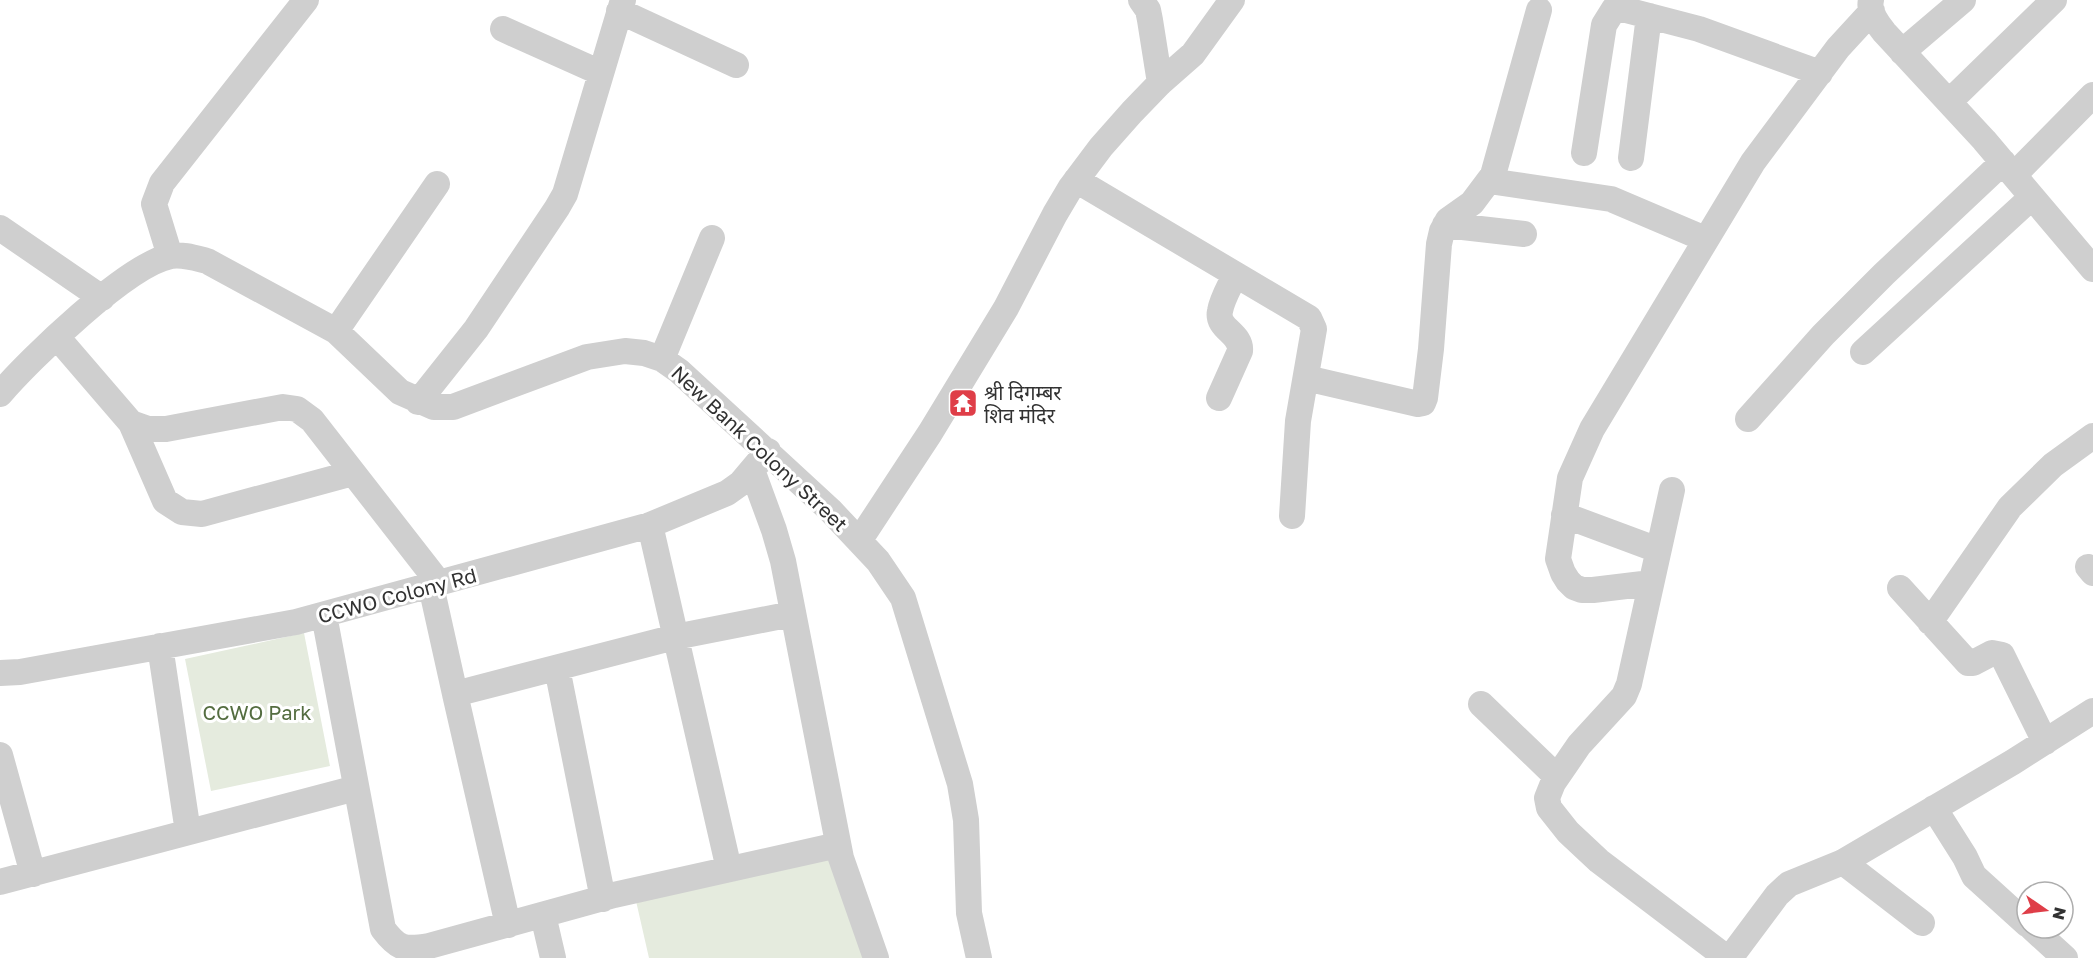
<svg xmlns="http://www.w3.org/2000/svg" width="2093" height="958" viewBox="0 0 2093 958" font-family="'Golos Text','Noto Sans Devanagari',sans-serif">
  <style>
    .green { fill: #e5ebde }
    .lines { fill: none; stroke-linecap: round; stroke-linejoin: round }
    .minor { stroke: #cfcfcf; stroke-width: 26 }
    .labels { text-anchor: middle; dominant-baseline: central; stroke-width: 6; stroke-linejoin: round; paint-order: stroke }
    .poi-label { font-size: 20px; fill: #323232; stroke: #fff; text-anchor: start }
    .street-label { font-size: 20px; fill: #323232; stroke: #fff }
    .park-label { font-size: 20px; fill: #546d40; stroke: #fff }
  </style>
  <rect width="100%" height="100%" fill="#fff"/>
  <path class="green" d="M304,633L330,766L211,791L185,659Z
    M827,856L865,958H649L636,901Z"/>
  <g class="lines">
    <path class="minor" d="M1141,0L1148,10L1150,20L1160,83
      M1871,0C1868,12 1877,23 1884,32L1984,140L2093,269
      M619,11L736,65
      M503,29L601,73
      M1902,52L1963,0
      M1949,102L2054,0
      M1584,153L1604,25L1614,9H1622L1699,29L1820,73
      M1631,158L1649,16
      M2014,175L2093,95
      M1076,180L1309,318L1314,329L1298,421L1292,516
      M1489,181L1611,199L1705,239
      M1445,225L1524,234
      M0,228L102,298
      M170,256L154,204L162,183L306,0
      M336,331L437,184
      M57,337L131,423L148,429H166L283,407L297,409L312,420L439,583
      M1863,352L2032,197
      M662,359L712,238
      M1306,378L1418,404L1423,403L1425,398L1431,349L1439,244L1442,231L1448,220L1472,203L1493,175L1539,10
      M0,394C30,359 128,264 171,256C183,254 195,258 207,261L336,331L400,392L434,407H453L587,357L625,351L644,353L662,359L679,371L830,510L878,561L903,598L960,784L966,820L969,913L979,958
      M1219,398L1240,351C1242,333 1216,329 1220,311C1222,299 1230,286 1235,275
      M418,402L476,329L557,208L565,194L623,0
      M1748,419L1823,335L1884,274L2003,162
      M131,423L165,501L182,512L202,514L353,473
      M752,470L774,530L783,561L841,858L876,958
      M1672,490L1629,684L1624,696L1579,745L1553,783L1547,798L1549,808L1568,832L1599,861L1727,958
      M1564,515L1658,550
      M650,525L729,869
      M859,541L930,433L1006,308L1055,214L1071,187L1101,147L1132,112L1160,83L1193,54L1232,0
      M2088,567L2093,573
      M1651,583L1593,590H1582L1574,587L1568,581L1563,573L1558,559L1570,478L1592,429L1753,162L1838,48L1872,11
      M431,586L455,694
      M1900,588L1968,663H1973L1992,653L2002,655L2045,742
      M324,615L383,929C398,949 404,950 429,946L614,895L838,845
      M1930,622L2010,507L2053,465L2093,436
      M160,646L188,832
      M557,668L603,899
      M0,673L20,672L296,622L650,525L727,493L741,483L768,451
      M1481,704L1557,777
      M0,755L33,874
      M1934,808L1965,857L1974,876L2027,924
      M1843,862L1922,923
      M0,882L356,788
      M543,915L553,958
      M508,925L455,694L675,637L792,614
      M2032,928L2065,958
      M1730,958L1777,895L1789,884L1843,862L2013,762L2093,711"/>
  </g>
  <defs>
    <g id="temple-square" transform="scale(1.5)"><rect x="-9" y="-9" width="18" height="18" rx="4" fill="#df3e48" stroke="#fff"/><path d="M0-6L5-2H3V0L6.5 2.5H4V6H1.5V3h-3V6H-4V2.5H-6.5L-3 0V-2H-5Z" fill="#fff"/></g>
  </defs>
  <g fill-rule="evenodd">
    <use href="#temple-square" x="963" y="403"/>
  </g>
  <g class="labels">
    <g class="poi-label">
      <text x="984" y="392">श्री दिगम्बर<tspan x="984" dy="23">शिव मंदिर</tspan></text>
    </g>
    <g class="street-label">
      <text transform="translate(760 448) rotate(43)">New Bank Colony Street</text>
      <text transform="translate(397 595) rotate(-15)">CCWO Colony Rd</text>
    </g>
    <g class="park-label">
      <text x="257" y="712">CCWO Park</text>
    </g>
  </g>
  <g transform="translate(2045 910) rotate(104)"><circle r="28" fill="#ffffff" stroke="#adadad" stroke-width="1.5"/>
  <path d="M0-4.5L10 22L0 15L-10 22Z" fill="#df3e48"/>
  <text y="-9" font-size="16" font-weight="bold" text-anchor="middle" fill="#323232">N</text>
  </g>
</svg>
